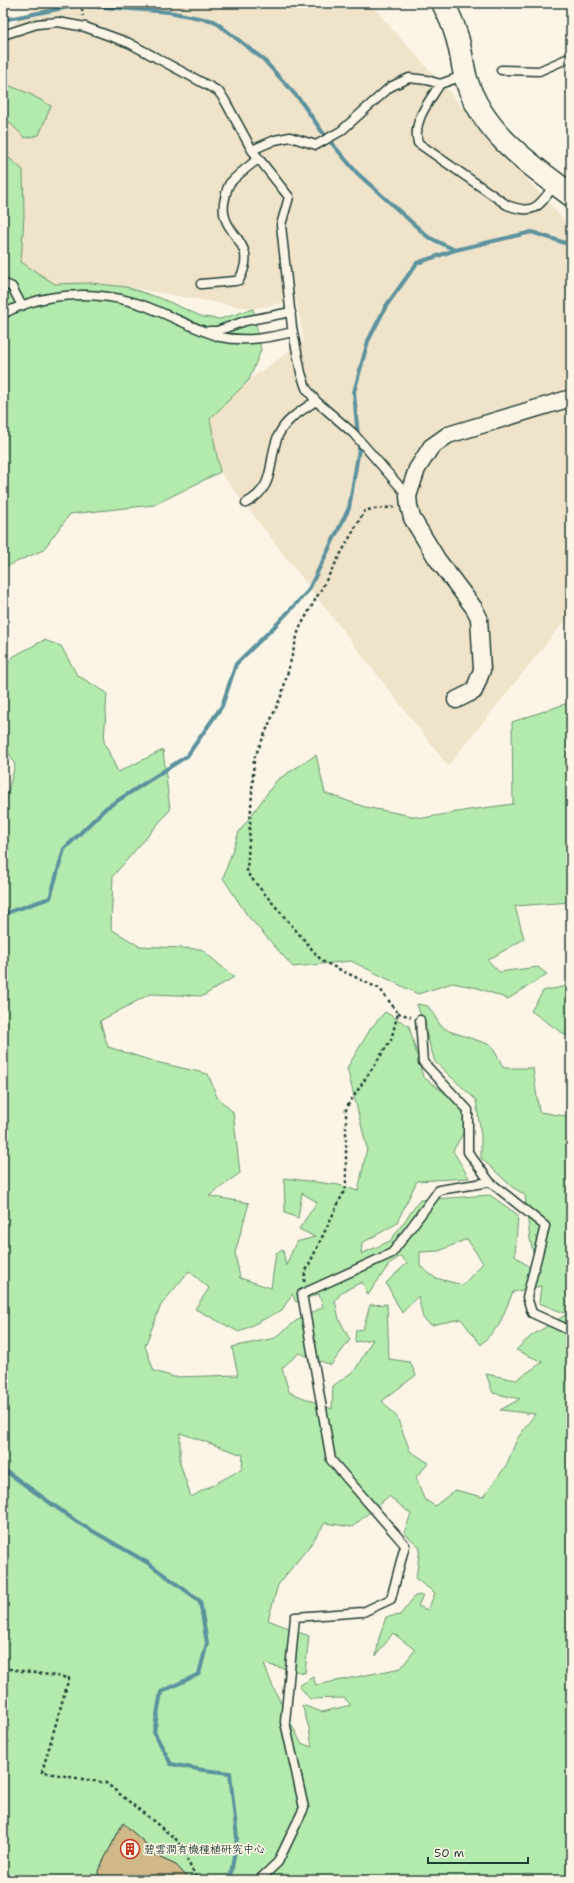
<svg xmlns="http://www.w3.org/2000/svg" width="574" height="1883" viewBox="0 0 574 1883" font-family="'Shantell Sans','LXGW WenKai TC',sans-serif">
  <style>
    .built { fill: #efe3c9 }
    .green { fill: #b3eaad; stroke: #699470; fill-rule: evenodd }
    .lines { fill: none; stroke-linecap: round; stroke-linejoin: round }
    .stream { stroke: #5b929e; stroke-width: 4 }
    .building { fill: #d0b888; stroke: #1f3d34 }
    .service-casing { stroke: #1f3d34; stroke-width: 11 }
    .minor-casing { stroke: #1f3d34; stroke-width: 19 }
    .secondary-casing { stroke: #1f3d34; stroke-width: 25 }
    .path { stroke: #1f3d34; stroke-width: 2.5; stroke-dasharray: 3 3; stroke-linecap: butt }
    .service { stroke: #fcf5e5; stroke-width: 8 }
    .minor { stroke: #fcf5e5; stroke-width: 16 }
    .secondary { stroke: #fcf5e5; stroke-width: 22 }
    .labels { text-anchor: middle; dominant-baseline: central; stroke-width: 3.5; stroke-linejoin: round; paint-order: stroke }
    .poi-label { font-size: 11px; fill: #1f3d34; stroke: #fcf5e5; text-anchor: start }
  </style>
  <rect width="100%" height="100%" fill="#fcf5e5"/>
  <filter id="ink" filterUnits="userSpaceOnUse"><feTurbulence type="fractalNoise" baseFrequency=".025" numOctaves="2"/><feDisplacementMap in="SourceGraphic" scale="8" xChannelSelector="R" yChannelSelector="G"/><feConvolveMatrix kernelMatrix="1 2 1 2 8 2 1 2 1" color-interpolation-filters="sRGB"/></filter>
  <g filter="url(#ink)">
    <path class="built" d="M39,3H369L571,228V613L448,766L220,472L210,419L249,380L304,341L296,300L253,309L108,284L73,283L55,284L21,262L24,216L23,170L3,153V116L25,138L30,94L3,83V33Z"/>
    <path class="green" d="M3,83L30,94L51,106L39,135L25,138L3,116Z
      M3,153L23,170L24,216L21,262L55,284L91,283L126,287L160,298L203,317L220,319L253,309L261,350L249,380L210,419L220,472L154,505L70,514L43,550L3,568Z
      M44,640L61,646L77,675L107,693L104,742L118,772L163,750L170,810L113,876L111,929L139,946L201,949L234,977L203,996L150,994L100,1021L108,1047L156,1062L208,1074L217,1097L233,1112L240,1173L209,1196L249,1203L235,1253L240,1278L271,1288L276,1253L283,1250L286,1266L296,1242L315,1237L299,1229L317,1202L302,1193L298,1218L285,1213L284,1178L339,1185L358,1191L367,1148L347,1068L371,1028L385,1012L409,1026L423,1077L474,1114L453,1151L469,1178L417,1181L396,1224L362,1243L361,1254L390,1241L420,1200L490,1195L518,1215L515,1256L538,1274L530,1239L525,1195L512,1187L481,1158V1136L476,1100L435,1062L417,1004L428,1006L441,1026L449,1031L491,1045L504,1068H533L539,1112L566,1116L571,1112V1880H3V811L15,765L3,741V670L14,656ZM467,1239L483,1263L463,1285L435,1278L420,1266V1252L439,1251ZM401,1256L407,1263L386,1283L402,1313L418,1296L423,1318L431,1325L461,1319L481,1345L499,1325L513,1292L541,1286L539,1303L567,1314L531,1336L516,1350L543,1362L516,1380L486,1374L493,1393L520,1399L500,1410L535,1414L517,1439L506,1466L483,1497L455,1490L435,1506L424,1499L416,1477L429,1463L410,1451L397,1417L382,1401L416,1375L410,1362L389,1359L387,1304L370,1305L363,1329L356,1330L355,1342L373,1339L355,1370L333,1386L332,1409L289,1392L282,1368L299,1353L331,1365L350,1340L339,1319L335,1301L342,1292L362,1282L368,1295L390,1263ZM189,1271L209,1288L195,1309L239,1332L282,1310L292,1294L296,1302L319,1294L323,1307L296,1321L275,1338L232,1347L238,1375L174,1377L154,1371L145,1346L161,1305ZM180,1433L243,1455L242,1469L191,1497L180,1463ZM389,1496L411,1514L404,1533L420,1547L416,1579L435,1593L428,1610L418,1606L423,1595L415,1596L400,1615L386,1617L379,1638L376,1656L393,1633L415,1650L401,1668L316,1685L313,1677L299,1686L310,1699L344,1698L351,1705L322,1712L302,1705L309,1728L312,1747L301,1743L273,1687L264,1664L305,1673L309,1636L268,1620L278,1585L311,1544L325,1523L352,1527Z
      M565,704L571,710V902L515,906L524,939L488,960L499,972L538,967L547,974L508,999L478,988L452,983L418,994L351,961L293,967L247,915L223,878L239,832L277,780L316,755L325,793L365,807L423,818L469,810L513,804L512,722Z
      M571,985V1039L531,1011L543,991Z"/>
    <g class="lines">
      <path class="stream" d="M3,20L79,5L169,12L214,21L263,59L300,100L323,133L357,173L428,237L455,250
        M3,914L50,898L64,849L106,808L187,756L222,706L236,664L276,625L308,591L349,508L359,449L354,392L368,341L386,306L417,263L455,250L532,232L571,245
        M3,1469L77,1522L148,1563L200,1601L207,1643L199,1674L161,1692L154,1732L171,1764L203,1770L230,1773L237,1838L230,1880"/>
    </g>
    <path class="building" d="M123,1823L145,1843L154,1855L176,1865L190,1880H99L98,1871Z"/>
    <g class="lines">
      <g class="service-casing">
        <path id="service" d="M3,35L37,24L58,22L85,27L129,43L218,91L224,99L252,150L289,197L281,225L292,327L301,373L306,388L316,401L353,433L408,496
          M501,70L539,71L571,57
          M440,84C429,102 412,121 418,143L507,205C535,216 539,206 555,184
          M252,150L275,140L290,137L316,145L341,131L390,87L409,78L427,80L440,84L457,78L465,79
          M3,283L12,287L22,306
          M201,284L235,281L239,280C262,238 215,236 225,198C226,193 227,187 230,183C238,174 249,166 258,159
          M3,314C49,289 108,290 155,310C177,319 198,330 220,337C246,342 268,338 293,332
          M209,331H217L245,321L291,312
          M246,503C277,486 267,463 278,436C285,420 302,410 316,401
          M420,1020L423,1062L468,1110V1152L490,1182
          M259,1880L278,1862L304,1808L285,1722L295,1617L363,1612L391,1599L405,1545L331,1460L302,1294L392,1253L439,1190L490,1182L545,1226L527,1297L532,1313L571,1331"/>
      </g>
      <g class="minor-casing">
        <path id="minor" d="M456,700L474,691L482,670L479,618L474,608L437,559L412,518L409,506L408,496L417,469L431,447L448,435L571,398"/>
      </g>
      <g class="secondary-casing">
        <path id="secondary" d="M443,3C448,13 453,23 456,34C461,48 462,64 466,79C482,132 529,164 571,195"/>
      </g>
      <path class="path" d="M81,3L83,16
        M398,1013L411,1017
        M304,1282L305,1273L346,1187V1108L391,1040L398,1013L380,989L322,961L247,873L254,759L282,694L299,629L365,510L395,507
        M3,1668L69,1678L42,1772L106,1783L178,1841L197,1880"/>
      <use href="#service" class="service"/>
      <use href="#minor" class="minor"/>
      <use href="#secondary" class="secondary"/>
    </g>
  </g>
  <defs>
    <g id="building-ring" transform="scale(1)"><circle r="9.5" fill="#fcf5e5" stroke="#c8321e" stroke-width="1.5"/><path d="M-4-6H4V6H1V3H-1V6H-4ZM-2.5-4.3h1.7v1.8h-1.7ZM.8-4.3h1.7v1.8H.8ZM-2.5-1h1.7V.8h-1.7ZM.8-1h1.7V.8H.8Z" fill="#c8321e"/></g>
  </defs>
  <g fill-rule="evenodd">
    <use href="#building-ring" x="130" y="1849"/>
  </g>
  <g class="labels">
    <g class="poi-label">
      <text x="144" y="1849">碧雲澗有機種植研究中心</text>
    </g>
  </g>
  <rect width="574" height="1883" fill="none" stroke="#fcf5e5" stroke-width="16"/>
  <rect x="8" y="8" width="558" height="1867" fill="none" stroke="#1f3d34" stroke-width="1.5" filter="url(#ink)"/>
  <path d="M428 1857v6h100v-6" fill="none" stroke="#1f3d34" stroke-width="2"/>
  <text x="434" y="1857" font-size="12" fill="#1f3d34" stroke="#fcf5e5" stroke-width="3" paint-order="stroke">50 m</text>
</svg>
